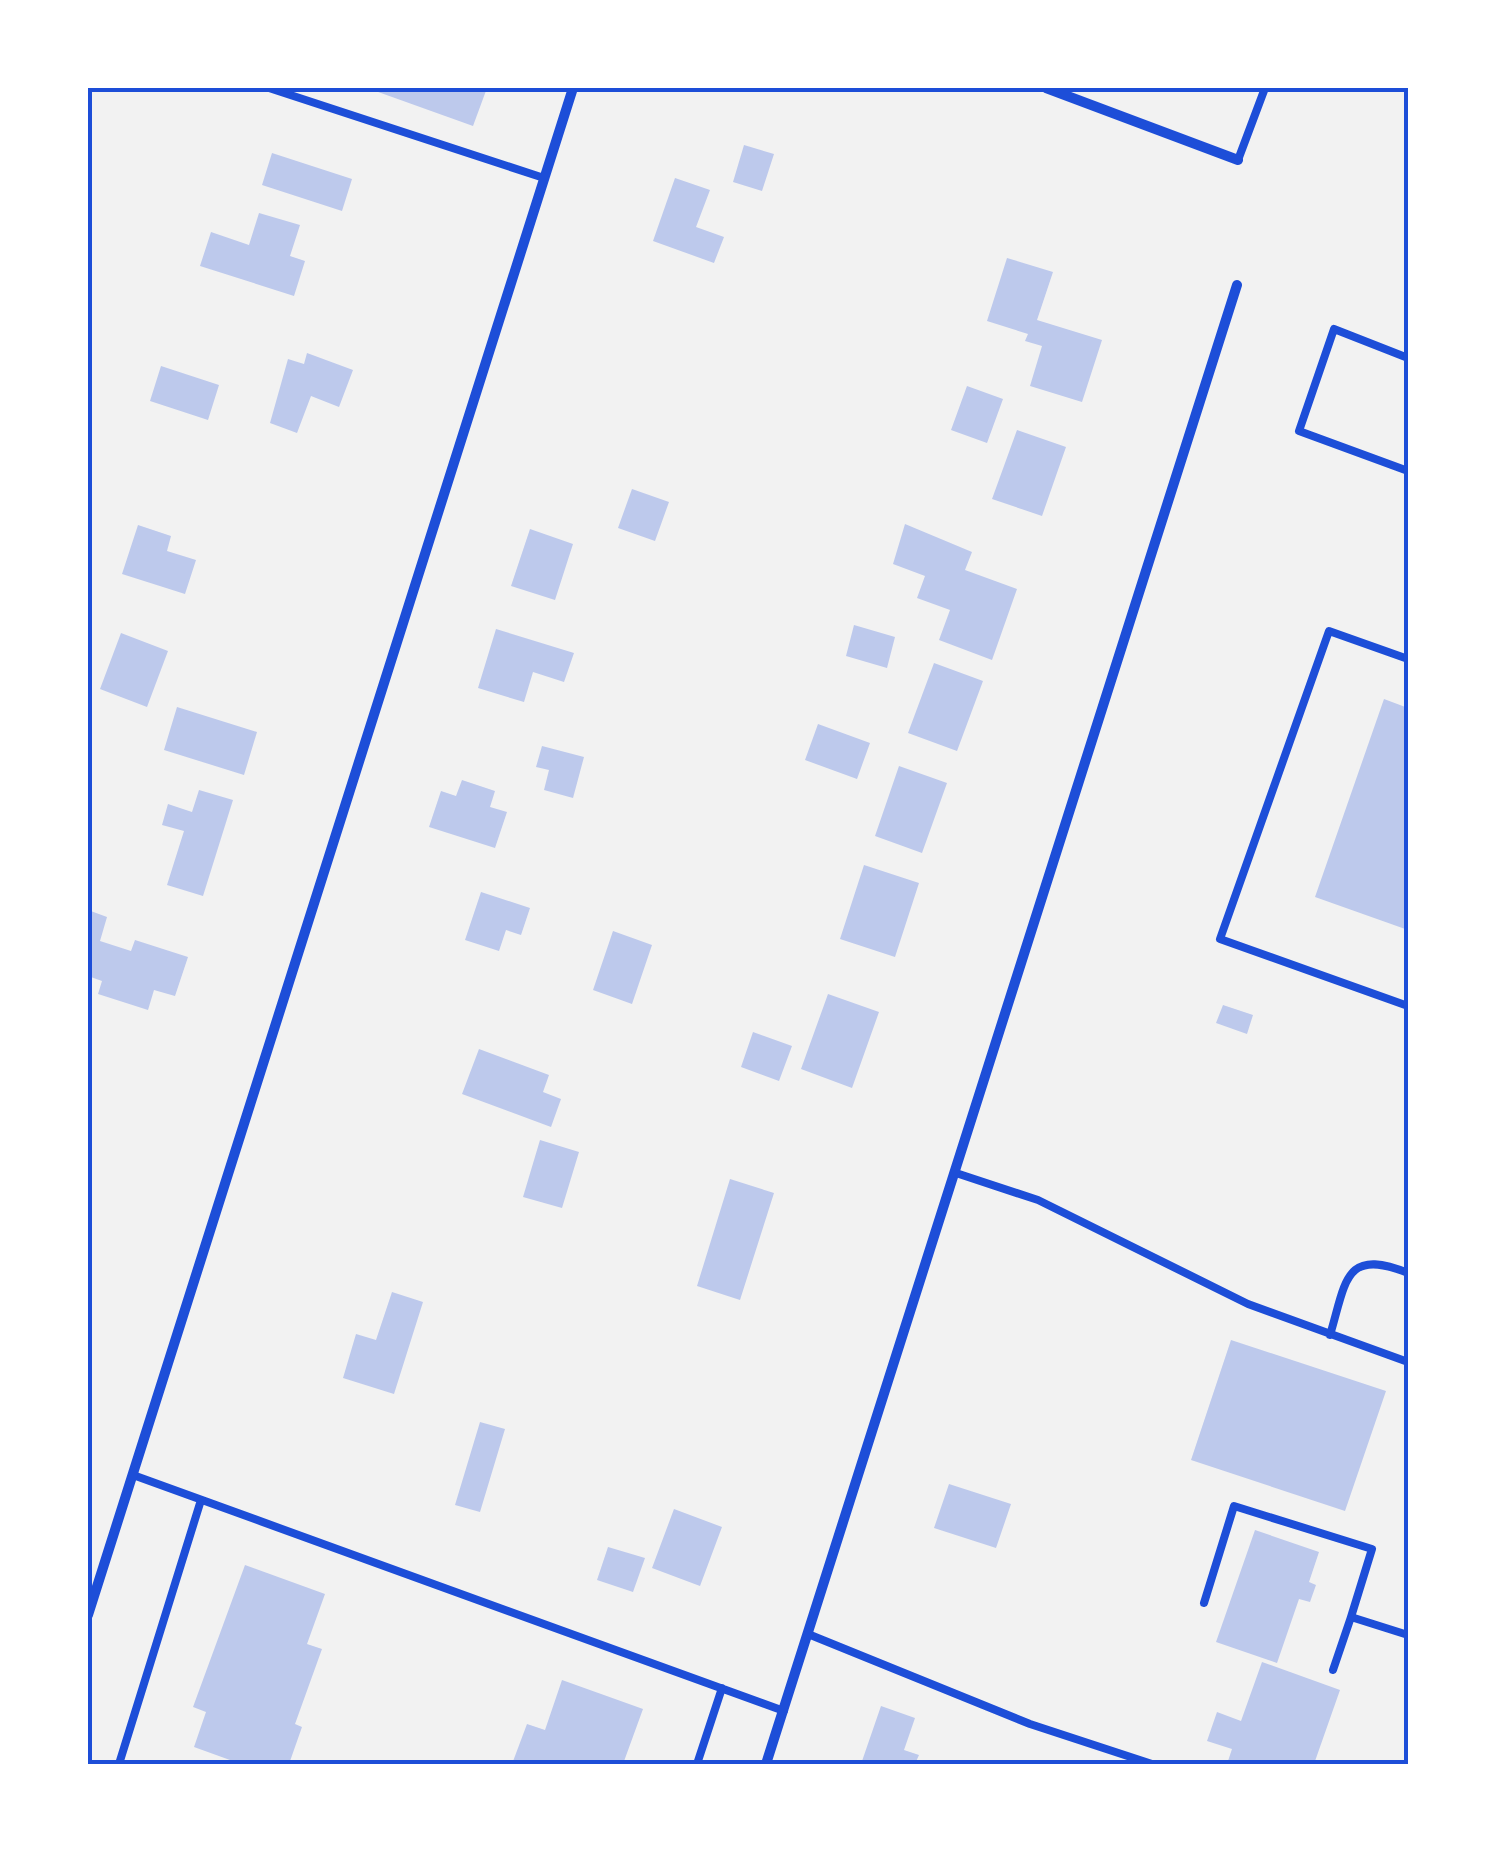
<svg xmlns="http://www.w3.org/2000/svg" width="1496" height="1852" viewBox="0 0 1496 1852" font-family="Barlow,sans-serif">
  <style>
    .building { fill: #bdc9ec }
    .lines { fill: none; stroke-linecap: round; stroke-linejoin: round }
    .service { stroke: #1d4ed8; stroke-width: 8 }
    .minor { stroke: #1d4ed8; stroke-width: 10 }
    .neatline { fill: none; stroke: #1d4ed8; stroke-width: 4 }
  </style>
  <rect width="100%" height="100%" fill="#f2f2f2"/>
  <path class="building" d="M367,88H487L473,126Z
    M744,145L774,154L762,191L733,182Z
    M272,153L352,179L342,211L262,185Z
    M675,178L710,190L696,227L724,237L714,263L653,241Z
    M259,213L300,225L290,256L305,261L294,296L200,266L211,232L249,245Z
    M1007,258L1053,272L1037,320L1102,340L1082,402L1030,386L1042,346L1025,341L1028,334L987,321Z
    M307,353L353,370L339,407L311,396L297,433L270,423L288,359L304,364Z
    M161,366L219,385L208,420L150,401Z
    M967,386L1003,399L987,443L951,430Z
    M1017,430L1066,447L1042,516L992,499Z
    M632,489L669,502L655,541L618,528Z
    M905,524L972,552L965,570L1017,589L992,660L939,640L950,610L917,598L925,576L893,564Z
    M138,525L171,536L167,551L196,560L185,594L122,574Z
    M530,529L573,544L555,600L511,586Z
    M854,625L895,637L887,668L846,656Z
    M496,629L574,653L564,682L533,672L524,702L478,688Z
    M121,633L168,651L147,707L100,689Z
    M934,663L983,681L957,751L908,733Z
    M1384,699L1408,708V930L1315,897Z
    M177,707L257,732L244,775L164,750Z
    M818,724L870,743L857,779L805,760Z
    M542,746L584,757L573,798L544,790L549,770L536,767Z
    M899,766L947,783L922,853L875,836Z
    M462,780L495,791L490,807L507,812L495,848L429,827L441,791L456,796Z
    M199,790L233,800L203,896L167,885L184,831L162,825L168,804L192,812Z
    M864,865L919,883L895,957L840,939Z
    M481,892L530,908L521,935L506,930L499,951L465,940Z
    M88,910L107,917L100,941L131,951L135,940L188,957L175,996L154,990L148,1010L98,994L102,981L88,976Z
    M613,931L652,945L632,1004L593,990Z
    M828,994L879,1012L852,1088L801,1069Z
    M1223,1005L1253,1015L1247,1034L1216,1023Z
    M753,1032L792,1046L779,1081L741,1067Z
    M479,1049L549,1075L543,1092L561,1099L551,1127L462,1094Z
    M540,1140L579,1152L562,1208L523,1197Z
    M730,1179L774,1193L740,1300L697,1286Z
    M392,1292L423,1302L394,1394L343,1378L356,1334L376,1340Z
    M1231,1340L1386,1391L1345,1511L1191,1460Z
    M480,1422L505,1429L480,1512L455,1505Z
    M949,1484L1011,1504L996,1548L934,1528Z
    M674,1509L722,1527L700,1586L652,1568Z
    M1255,1530L1319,1552L1309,1582L1316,1585L1310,1602L1299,1599L1277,1663L1216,1642Z
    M608,1547L645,1558L633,1592L597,1580Z
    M245,1565L325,1594L307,1644L322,1649L295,1724L302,1727L289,1764H241L194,1747L206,1712L193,1707Z
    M1262,1662L1340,1690L1314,1764H1227L1232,1749L1207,1741L1217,1712L1241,1721Z
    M562,1680L643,1709L623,1764H512L527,1724L545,1730Z
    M881,1706L915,1718L904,1750L919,1755L915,1764H861Z"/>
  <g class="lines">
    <path class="service" d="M269,88L544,178
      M1238,160L1265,88
      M1408,358L1334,329L1299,431L1408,471
      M1408,659L1329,631L1220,939L1408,1006
      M956,1173L1038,1200L1248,1304L1408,1362
      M1330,1335C1346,1282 1344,1247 1408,1273
      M133,1475L784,1711
      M1204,1603L1234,1506L1372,1549L1351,1617
      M808,1634L1030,1724L1152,1764
      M1333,1670L1351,1617L1408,1635
      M119,1764L201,1500
      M697,1764L722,1688"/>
    <path class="minor" d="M1046,88L1238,160
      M88,1615L573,88
      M766,1764L1237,285"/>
  </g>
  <rect width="1496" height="1852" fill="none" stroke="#ffffff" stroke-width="180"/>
  <rect x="90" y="90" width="1316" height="1672" class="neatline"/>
</svg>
